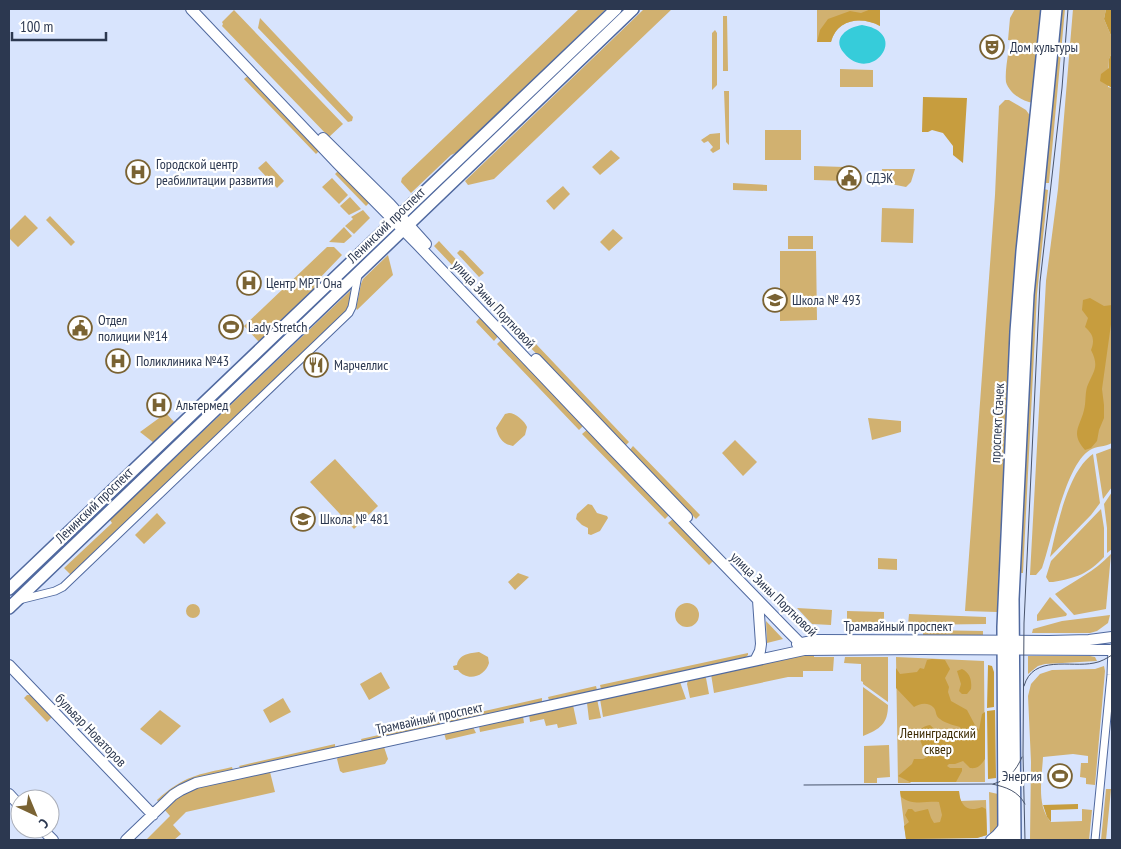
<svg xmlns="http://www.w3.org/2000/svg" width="1121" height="849" viewBox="0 0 1121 849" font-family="'PT Sans Narrow',sans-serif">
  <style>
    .green { fill: #d1b170 }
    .forest { fill: #c79d3e }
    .water { fill: #36ccda }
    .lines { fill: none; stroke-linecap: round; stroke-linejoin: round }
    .street-casing { stroke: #50699f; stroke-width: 9 }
    .secondary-casing { stroke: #50699f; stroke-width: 12 }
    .primary-casing { stroke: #50699f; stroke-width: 14 }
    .street { stroke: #fff; stroke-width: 7 }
    .secondary { stroke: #fff; stroke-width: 10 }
    .primary { stroke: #fff; stroke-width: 11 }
    .tram { stroke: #48546c; stroke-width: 1 }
    .labels { text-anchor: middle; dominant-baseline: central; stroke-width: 4.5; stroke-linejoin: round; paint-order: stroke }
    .poi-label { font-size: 14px; fill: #2c3850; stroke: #fff; text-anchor: start }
    .street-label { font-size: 14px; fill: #2c3850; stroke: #fff }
    .park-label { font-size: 14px; fill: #3c2a01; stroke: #fff }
  </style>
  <rect width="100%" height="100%" fill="#d8e4fd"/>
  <path class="green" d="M579,9H606L458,152L451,155L411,193L401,182L402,178Z
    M644,9H672L494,179L468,185L465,181Z
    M817,9H880V26C861,16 837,19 831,42H817Z
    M1015,9H1042L1033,103C1023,102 1009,93 1006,82C1005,73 1007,62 1008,54H1014L1015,41L1008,40L1010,18Z
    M1062,9H1065L1049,183H1045Z
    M1073,9H1106L1104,19L1112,38V52L1109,59L1108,87L1112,88V443C1105,447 1096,446 1090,450C1065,465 1052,540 1042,568L1036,575H1030L1046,281L1058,189Z
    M234,10L343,124L329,137L222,26L223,24L222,22Z
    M723,16H727L728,71H723Z
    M260,18L353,117L352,121L348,122L258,28Z
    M715,30L717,33V85L712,90V33Z
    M840,69L873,70V87H840Z
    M249,75L320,150L316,154L244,79Z
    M724,91H729V145L726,142Z
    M1005,100H1009L1026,110L1031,117L1010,331L997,612L965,611L995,195L999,106Z
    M765,130H801V160H765Z
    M720,133V149L713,153L710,150L713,147L708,141L704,143L701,140L710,134Z
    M611,150L620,158L600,175L592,167Z
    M266,161L284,181L277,188L258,168Z
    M814,166L844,167V181L814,180Z
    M882,169H915L911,182L906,187L881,182Z
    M338,171L369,203L366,206L335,174Z
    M332,178L348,195L339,204L322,187Z
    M733,183L767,185V191L733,190Z
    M563,186L570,194L554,210L546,201Z
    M1044,189L1048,190L1037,294L1023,573H1019L1033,294Z
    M350,197L361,209L349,215L340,206Z
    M882,208L914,209L913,243L881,242Z
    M363,210L370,218L354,234L345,226L353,219L351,217Z
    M25,215L38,228L18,247L9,238V231Z
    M50,216L75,242L71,246L46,220Z
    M344,227L352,236L344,243L329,242Z
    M613,229L623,238L609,251L600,242Z
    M788,236H813V249H788Z
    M439,241L475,280L471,285L434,246Z
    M327,247H334L342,255L316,282V288L259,342L244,326Z
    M460,250L463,251L484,273L479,277L457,253Z
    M780,251H816L817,320L780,321Z
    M388,255L393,275L357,310L356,308L361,284L363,279Z
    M480,285L629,442L625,446L475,290Z
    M351,290L349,306L346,311L71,575L64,568L112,523L110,520Z
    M481,316L499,335L494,341L476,322Z
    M502,339L584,425L579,430L497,344Z
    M166,413L175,423L154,443L140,432Z
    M509,413C515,413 525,421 527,427L525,435L513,446C502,444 499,438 496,428L505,414Z
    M868,418L901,421V432L872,440Z
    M588,429L670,514L665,519L582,434Z
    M735,440L757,462L743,476L722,453Z
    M633,446L700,515L696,519L629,451Z
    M1112,448V487L1103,499L1096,454Z
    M1093,454L1100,503L1091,515L1050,557C1057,528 1067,472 1093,454Z
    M335,459L378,506L354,529L310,482Z
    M1112,492V549L1107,553V528L1104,504Z
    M588,504L592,505L597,513L607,516L608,518L600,531L591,535L588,534V528L582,525L576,519L577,514Z
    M1101,509L1104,528V557C1088,574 1076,578 1053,582H1049L1046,577L1051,561Z
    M157,513L166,523L144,544L135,535Z
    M674,518L714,560L709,565L668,523Z
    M1111,554L1106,609L1074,615L1055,594C1075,580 1094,572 1111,554Z
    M878,558L897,559V570L878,569Z
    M518,573L529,577L515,590L508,582Z
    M1050,597L1067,614L1066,616L1037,621V615Z
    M675 615a12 12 0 1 1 24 0a12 12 0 1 1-24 0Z
    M186 611a7 7 0 1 1 14 0a7 7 0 1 1-14 0Z
    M797,608L832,610L831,625L812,624Z
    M847,611L884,612V624H847Z
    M909,614L986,617V624L908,625Z
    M1110,615L1108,623L1097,631L1090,633H1032L1033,629L1062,621Z
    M766,621L783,639L767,643Z
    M923,630L983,631V636H923Z
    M479,652L488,657L489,663C485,677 467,682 458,670H454L453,666L457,665C459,654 470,653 479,652Z
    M748,653V655L746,657L601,689L600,685Z
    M814,654V657H834L833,671H803V677H788L714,693L711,674L795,655Z
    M1028,656H1090L1095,657L1097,661L1045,664L1038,666L1028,674Z
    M845,657H888V702L863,684V682L861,681V664L844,663Z
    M896,657L984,661L985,782H911L910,783H898Z
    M1104,666L1105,671L1095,785L1086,784V778L1080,777L1081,763H1088V756L1073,754L1043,757C1042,777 1036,806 1051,822L1082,821V809L1092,810L1089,840H1030L1031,762L1028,696L1031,684L1040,674L1052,670L1095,669Z
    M381,672L390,688L369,700L360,684Z
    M704,676L706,678L709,694L690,698L687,684L688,680Z
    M680,682L686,699L603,717L600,699Z
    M596,686L597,690L549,700L548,697Z
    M863,687L888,705C888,724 880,729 863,736Z
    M27,695H31L53,716L47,722L24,698Z
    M283,698L291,712L270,723L263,710Z
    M542,698V702L446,723L445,720Z
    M597,699L601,718L589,720L587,703Z
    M573,705L577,724L558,728L557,724L546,726L544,719L530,722L529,714Z
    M160,710L181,726L161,745L140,729Z
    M523,716L524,723L480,732L479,726Z
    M440,721V725L362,742L361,739Z
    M473,727L476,733L446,740L444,733Z
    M335,744V748L241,769L239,766Z
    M889,745L890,777L877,778V783H864V746Z
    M384,747L388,759L385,764L343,773L340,771L337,759L339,756Z
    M232,767L233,770L187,781L178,786L159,803L157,800C185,775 197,775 232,767Z
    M270,772L275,792L186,812L173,825L181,834L174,840H146L170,816L164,809L183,794L198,787Z
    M1106,789H1111L1106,840H1101Z
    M900,791H959L960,801L986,800L987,835L977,838L906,839Z
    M989,792L998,794V827L990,836Z"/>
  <path class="forest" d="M871,9H880V26C862,16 837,19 831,42H817L820,30L828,19L850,11L861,13Z
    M1106,9H1112V38L1104,19Z
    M1112,52V88L1100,81L1101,74L1109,68V59Z
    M923,97L967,98L963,163L953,155V146L943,133L932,130L928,132H922Z
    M1090,298L1104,306L1112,305V317L1102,389L1104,405V418L1099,430L1097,441L1091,448L1085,450C1070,433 1080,427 1084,410C1086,403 1085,394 1087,387C1093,371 1100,368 1091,350C1095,340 1093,334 1085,327L1088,318L1082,310L1083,300Z
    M932,659L945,660L950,669L945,678L949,687L948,692L951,701L967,710L976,727L979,730L982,714L985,712V759C981,765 978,769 970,768L963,761L955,764H949L947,766L950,768H962V771L956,782H910L898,776L912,764L914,759H923L927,757L918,735C920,729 923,726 930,725L942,736L962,734L960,727C953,725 945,723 940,719C935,716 937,712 934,708C929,702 920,703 914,707L896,688V668L900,674L917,672L920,668L924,669L927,660Z
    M988,665L992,666L994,672V707L987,708Z
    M962,669C970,673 972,680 971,689L967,694H962L959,691L961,684L957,671Z
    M995,710L996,778L988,779L987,711Z
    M900,791H959C960,805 967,813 982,807L986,809L987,835L977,838L906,839L904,826L909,822L905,815L908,809H912L915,812L928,809L931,818L934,823L940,822L942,815L939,802C925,801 913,806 901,797Z
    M1078,804V809L1051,810V822L1047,817L1043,805Z"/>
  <path class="water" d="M862,25C912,33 871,86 844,53C831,38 848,27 862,25Z"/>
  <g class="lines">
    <g class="street-casing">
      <path id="street" d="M19,600L55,591L63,587L349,313L352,307L358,275
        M1095,840L1111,675L1112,648"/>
    </g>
    <g class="secondary-casing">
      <path id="secondary" d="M191,9L338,164L417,244L612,449L789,632L800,643L810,649
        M323,138L390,204L426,244
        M536,359L687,517
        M797,644L817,640L1049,641L1089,640L1112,637
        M756,659L760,651L761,644L758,600
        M9,665L153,815
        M9,794L20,806
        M42,829L53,840
        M126,840L173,795L181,790L196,783L804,650L922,649L1112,650
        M991,840L997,835L1004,827"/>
    </g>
    <g class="primary-casing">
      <path id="primary" d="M9,589L616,9
        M9,608L633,9
        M1004,840L1003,627L1016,332L1022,251L1047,9
        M1015,840L1013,599L1026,333L1028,295L1056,9"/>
    </g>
    <use href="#street" class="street"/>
    <use href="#secondary" class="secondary"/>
    <use href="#primary" class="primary"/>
    <path class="tram" d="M1024,686C1033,654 1071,668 1094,663C1101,662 1107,658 1112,655
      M993,784C1008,780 1016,771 1022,757
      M804,785L992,784C1006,787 1018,791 1025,804
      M1025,840L1023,754L1024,623L1040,282L1062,88L1068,9"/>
  </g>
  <defs>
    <g id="theatre-ring" transform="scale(1.25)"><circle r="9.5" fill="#fff" stroke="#7a6333" stroke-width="1.5"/><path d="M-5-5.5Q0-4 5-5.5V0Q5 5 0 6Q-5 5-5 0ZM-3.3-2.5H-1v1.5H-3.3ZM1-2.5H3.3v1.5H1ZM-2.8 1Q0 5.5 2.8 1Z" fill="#7a6333"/></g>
    <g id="hospital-ring" transform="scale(1.25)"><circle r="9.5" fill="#fff" stroke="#7a6333" stroke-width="1.5"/><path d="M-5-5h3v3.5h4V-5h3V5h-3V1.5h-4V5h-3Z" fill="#7a6333"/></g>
    <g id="civic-ring" transform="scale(1.25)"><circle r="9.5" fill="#fff" stroke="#7a6333" stroke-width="1.5"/><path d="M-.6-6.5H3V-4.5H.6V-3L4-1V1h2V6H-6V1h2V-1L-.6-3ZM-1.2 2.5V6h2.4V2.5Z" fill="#7a6333"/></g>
    <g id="school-ring" transform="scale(1.25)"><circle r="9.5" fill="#fff" stroke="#7a6333" stroke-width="1.5"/><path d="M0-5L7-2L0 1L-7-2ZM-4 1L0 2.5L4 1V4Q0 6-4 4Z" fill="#7a6333"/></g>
    <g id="stadium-ring" transform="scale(1.25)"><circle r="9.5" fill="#fff" stroke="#7a6333" stroke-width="1.5"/><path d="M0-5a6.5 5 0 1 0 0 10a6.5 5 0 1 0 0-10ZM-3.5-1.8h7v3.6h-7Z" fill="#7a6333"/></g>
    <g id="restaurant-ring" transform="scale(1.25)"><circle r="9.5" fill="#fff" stroke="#7a6333" stroke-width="1.5"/><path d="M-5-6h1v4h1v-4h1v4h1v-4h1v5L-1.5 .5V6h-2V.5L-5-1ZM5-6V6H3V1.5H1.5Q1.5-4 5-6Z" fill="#7a6333"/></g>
  </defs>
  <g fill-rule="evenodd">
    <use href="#theatre-ring" x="992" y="47"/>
    <use href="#hospital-ring" x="138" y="172"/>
    <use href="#civic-ring" x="849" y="178"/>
    <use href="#hospital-ring" x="249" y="283"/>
    <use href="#school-ring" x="775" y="300"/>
    <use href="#stadium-ring" x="231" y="327"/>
    <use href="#civic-ring" x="80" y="328"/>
    <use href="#hospital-ring" x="118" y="361"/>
    <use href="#restaurant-ring" x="316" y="365"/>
    <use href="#hospital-ring" x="159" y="405"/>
    <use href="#school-ring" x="303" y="519"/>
    <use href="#stadium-ring" x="1060" y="776"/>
  </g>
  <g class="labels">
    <g class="poi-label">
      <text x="1010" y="47">Дом культуры</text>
      <text x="156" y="164">Городской центр<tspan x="156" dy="16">реабилитации развития</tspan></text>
      <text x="866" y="178">СДЭК</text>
      <text x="266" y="283">Центр МРТ Она</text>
      <text x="792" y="300">Школа № 493</text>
      <text x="98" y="320">Отдел<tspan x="98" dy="16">полиции №14</tspan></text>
      <text x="248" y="327">Lady Stretch</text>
      <text x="136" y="361">Поликлиника №43</text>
      <text x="334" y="365">Марчеллис</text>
      <text x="176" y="405">Альтермед</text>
      <text x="320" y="519">Школа № 481</text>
      <text x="1042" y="776" text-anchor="end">Энергия</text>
    </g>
    <g class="street-label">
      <text transform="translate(386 225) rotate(-44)">Ленинский проспект</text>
      <text transform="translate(494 304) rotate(47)">улица Зины Портновой</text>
      <text transform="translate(997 423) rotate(-87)">проспект Стачек</text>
      <text transform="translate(94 505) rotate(-44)">Ленинский проспект</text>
      <text transform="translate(774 594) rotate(44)">улица Зины Портновой</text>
      <text x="898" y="626">Трамвайный проспект</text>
      <text transform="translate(429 718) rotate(-12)">Трамвайный проспект</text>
      <text transform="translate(91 730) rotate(46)">бульвар Новаторов</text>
    </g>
    <g class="park-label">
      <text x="938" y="733">Ленинградский<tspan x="938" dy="16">сквер</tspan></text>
    </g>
  </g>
  <rect width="1121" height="849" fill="none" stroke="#2c3850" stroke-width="20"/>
  <g transform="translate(35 814) rotate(136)"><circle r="24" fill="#ffffff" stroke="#abafb9"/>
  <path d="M0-4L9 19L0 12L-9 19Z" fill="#7a6333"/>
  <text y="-8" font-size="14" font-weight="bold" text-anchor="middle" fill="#2c3850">С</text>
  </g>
  <path d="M12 32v8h94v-8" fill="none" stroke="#2c3850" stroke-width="2.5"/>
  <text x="20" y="32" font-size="15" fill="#2c3850" stroke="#ffffff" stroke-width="4" paint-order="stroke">100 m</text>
</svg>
